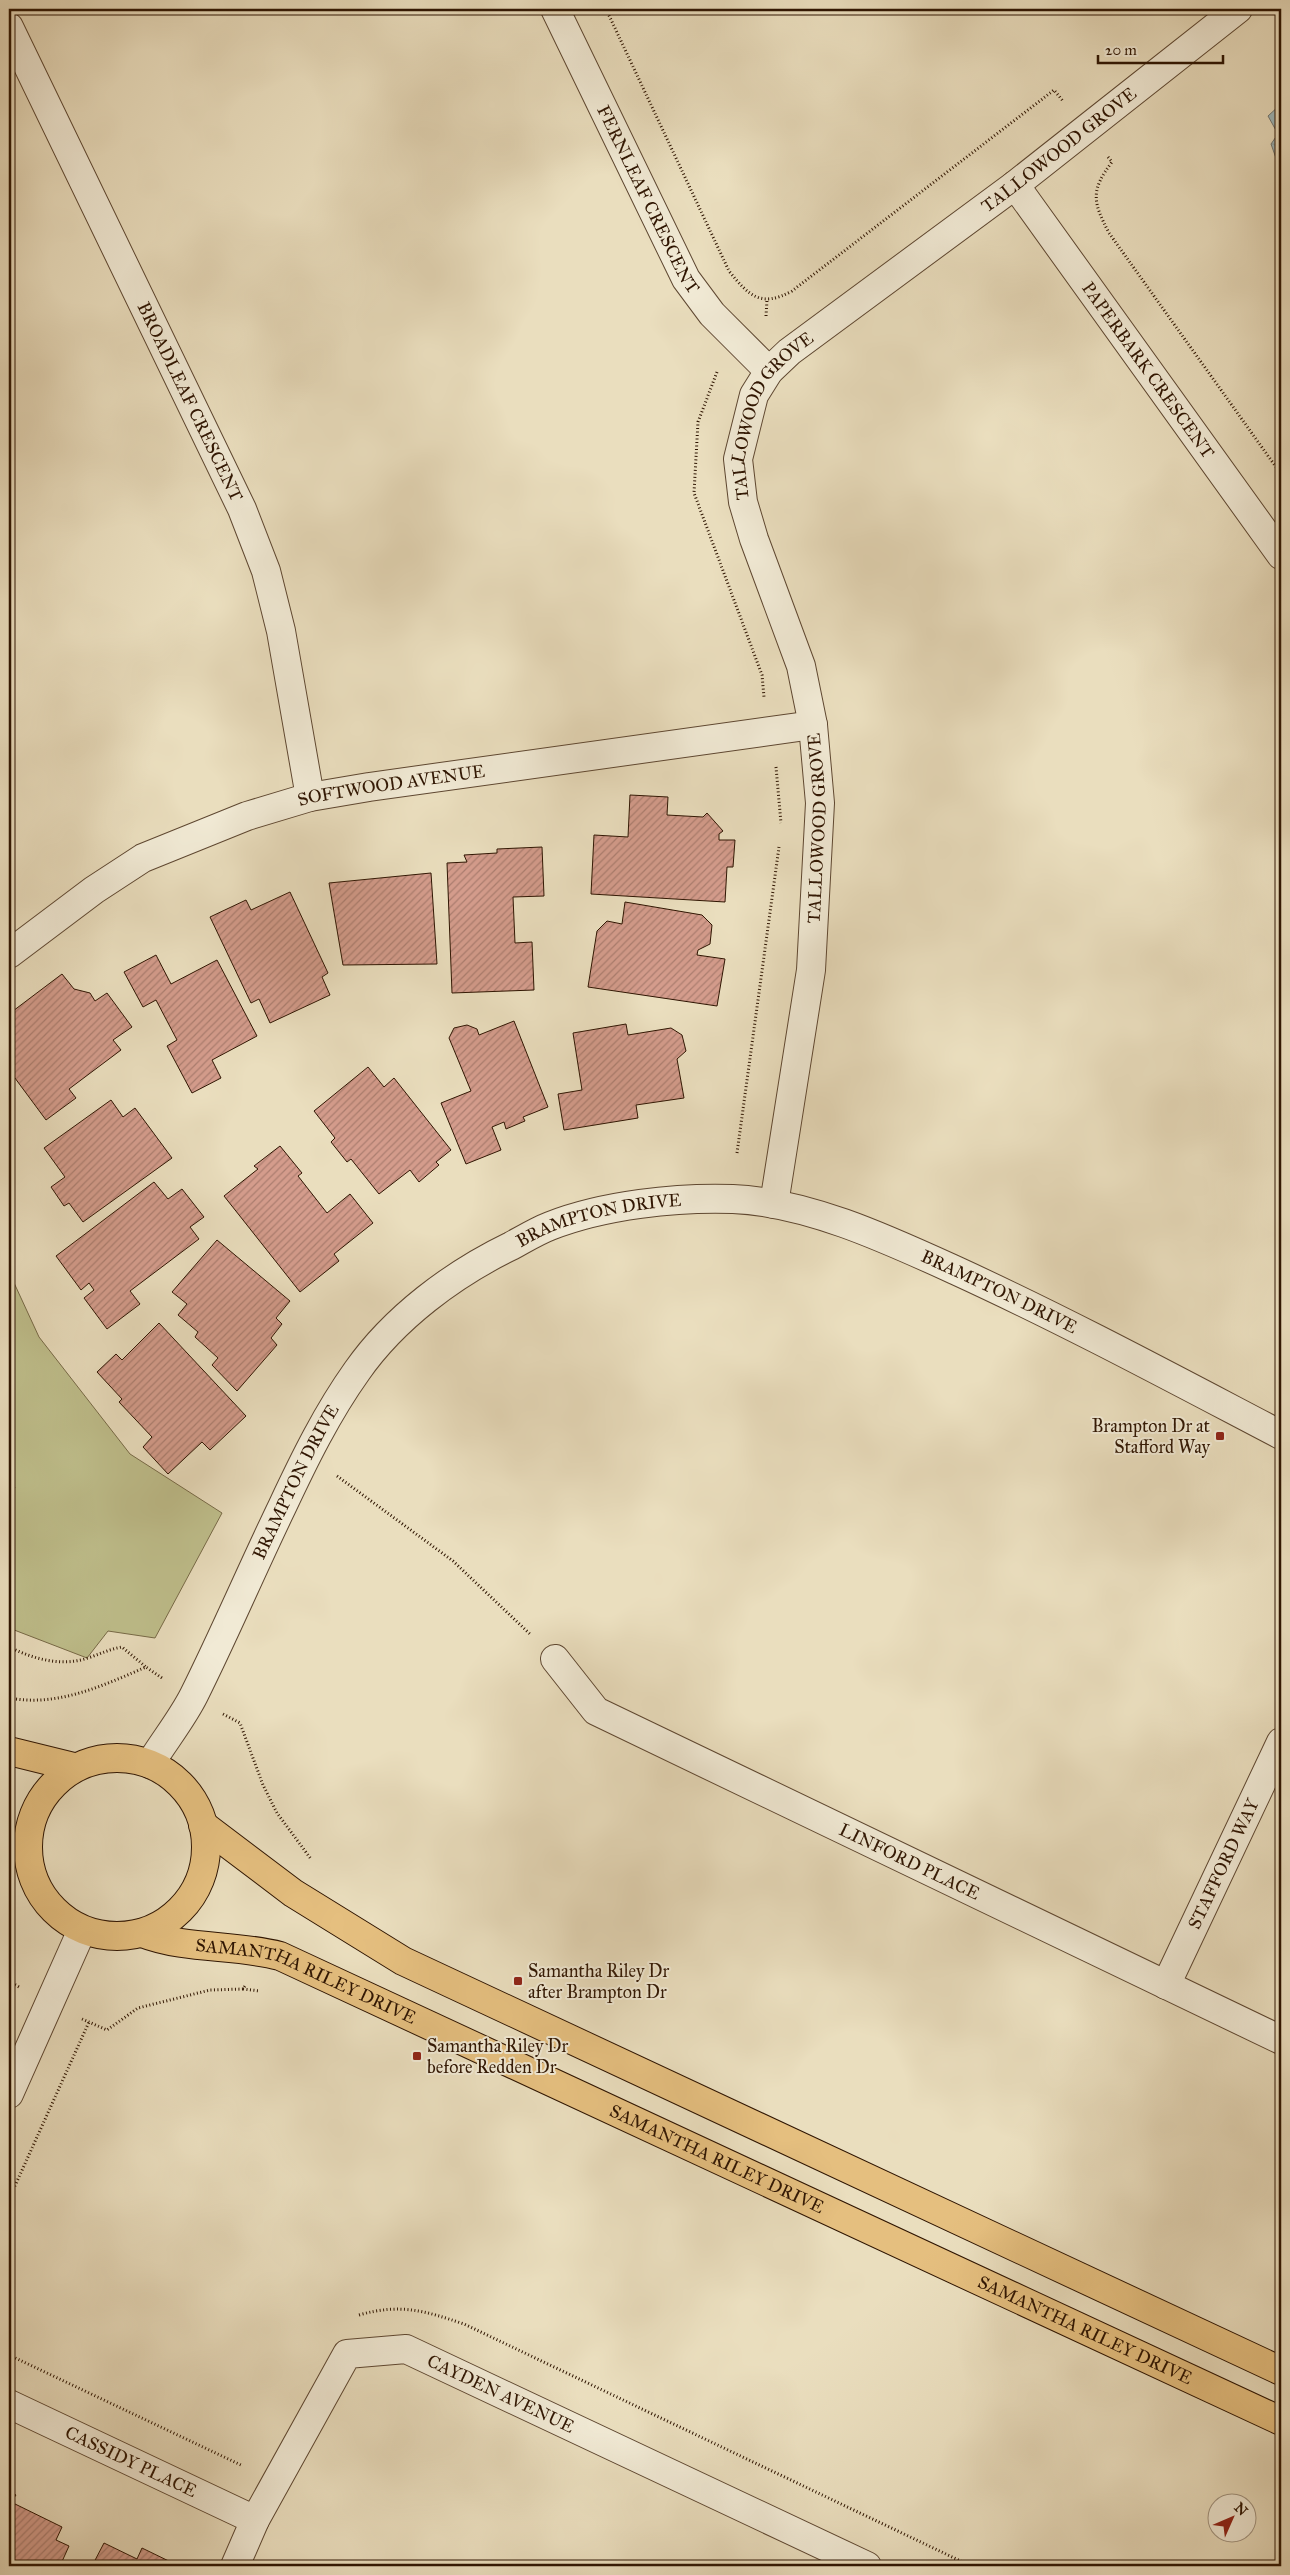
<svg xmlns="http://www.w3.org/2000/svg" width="1290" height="2575" viewBox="0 0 1290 2575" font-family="'IM FELL Great Primer',serif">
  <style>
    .grass { fill: #bfbf8c; stroke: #776a47 }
    .water { fill: url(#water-ripples); stroke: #727772 }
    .building { fill: url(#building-hatch); stroke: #2f1502 }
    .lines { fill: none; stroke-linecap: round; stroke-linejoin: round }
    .minor-casing { stroke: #5e4731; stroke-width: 30 }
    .major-casing { stroke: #2f1502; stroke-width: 30 }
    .path { stroke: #2f1502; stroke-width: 3; stroke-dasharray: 1 2.5; stroke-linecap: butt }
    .minor { stroke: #f1ead5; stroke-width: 28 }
    .major { stroke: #e5bf7f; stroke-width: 28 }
    .poi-dot { fill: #8f2418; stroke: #f1ead5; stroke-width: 2 }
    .labels { text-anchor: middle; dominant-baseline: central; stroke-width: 4; stroke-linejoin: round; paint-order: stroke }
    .street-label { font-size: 18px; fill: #2f1502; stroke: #f1ead5 }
    .poi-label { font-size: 18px; fill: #2f1502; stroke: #f1ead5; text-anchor: start }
  </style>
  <defs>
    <pattern id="water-ripples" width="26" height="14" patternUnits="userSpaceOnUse" patternTransform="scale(1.25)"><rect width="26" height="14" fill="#9eb9bd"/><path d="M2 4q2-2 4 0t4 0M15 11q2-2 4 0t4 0" fill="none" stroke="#889ea1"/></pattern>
    <pattern id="building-hatch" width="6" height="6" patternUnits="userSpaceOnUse" patternTransform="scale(1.25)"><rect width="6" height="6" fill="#d49c8c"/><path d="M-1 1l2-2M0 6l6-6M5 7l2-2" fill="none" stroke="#ac7e70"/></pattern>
  </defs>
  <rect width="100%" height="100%" fill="#eadebe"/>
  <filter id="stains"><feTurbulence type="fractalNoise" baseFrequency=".004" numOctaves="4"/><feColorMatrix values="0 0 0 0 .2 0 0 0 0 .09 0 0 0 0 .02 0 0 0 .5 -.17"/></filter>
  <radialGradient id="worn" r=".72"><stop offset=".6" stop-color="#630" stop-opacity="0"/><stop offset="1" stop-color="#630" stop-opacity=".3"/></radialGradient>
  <path class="grass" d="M9,1272L39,1337L130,1454L222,1513L155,1638L108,1631L87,1658L9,1628Z"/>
  <path class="water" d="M1281,104V161H1277L1271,144L1278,134L1268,116Z"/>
  <path class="building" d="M630,795L668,797L667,815L703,817L707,813L723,831L719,834V840H735L733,867H727L725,902L591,894L594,835L628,837Z
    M542,847L544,896L513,897L515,943L532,942L534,990L452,993L447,863L467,862L464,855L497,853V849Z
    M431,873L437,964L343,965L329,883Z
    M290,892L328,973L322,977L330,995L270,1023L259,999L251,1003L210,917L246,900L251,910Z
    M625,902L702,915L712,925L710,944L698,950L697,955L725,959L717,1006L588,987L597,931L607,921L622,924Z
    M156,955L171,984L217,960L257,1036L212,1060L221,1078L192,1093L167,1046L177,1040L156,1000L143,1007L124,972Z
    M62,974L74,989L90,993L95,1001L107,993L132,1027L113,1040L121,1050L69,1089L76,1098L46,1120L9,1070V1014Z
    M514,1021L548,1107L523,1117L525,1121L506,1129L504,1122L492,1127L501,1150L466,1164L441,1103L471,1091L449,1038L454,1028L467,1025L477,1029L479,1035Z
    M626,1024L628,1035L671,1028L682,1035L686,1051L677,1059L684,1098L636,1105L638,1118L564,1130L558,1094L582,1090L573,1033Z
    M368,1067L384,1087L394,1078L451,1150L436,1162L439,1165L419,1182L410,1170L379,1194L351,1159L347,1162L331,1142L335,1138L314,1111Z
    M111,1100L123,1117L135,1108L172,1158L83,1222L69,1203L64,1206L51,1187L65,1177L44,1148Z
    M280,1146L302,1173L298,1176L327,1213L350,1194L373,1223L334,1254L339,1261L300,1292L224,1196L258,1169L254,1166Z
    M154,1182L168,1199L182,1189L204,1217L190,1227L199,1239L130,1291L140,1304L107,1329L84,1298L94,1290L89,1283L81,1290L56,1256Z
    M217,1240L290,1301L276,1318L282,1324L271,1338L277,1345L237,1391L212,1365L218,1358L195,1337L198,1332L178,1315L187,1304L172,1292Z
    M159,1323L246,1416L210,1450L202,1442L168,1474L143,1447L152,1437L119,1402L122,1399L97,1372L116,1354L122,1360Z
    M9,2491L16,2495L11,2502L62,2527L56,2540L69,2546L60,2566H18L9,2562Z
    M104,2543L137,2559L142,2548L179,2566H92Z"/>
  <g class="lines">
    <g class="minor-casing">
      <g id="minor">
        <path id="s1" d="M555,9L686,279L712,314L769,371"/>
        <path id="s2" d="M9,27L242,509L266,571L281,631L310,797"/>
        <path id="s3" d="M1015,185L1281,555"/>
        <path id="s4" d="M9,954L94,890L143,858L247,816L310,797L369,787L813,725"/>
        <path id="s5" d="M774,1204L811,970L820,803L813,725L801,666L754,539L743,502L738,459L754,395L769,371L789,352L1015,185L1238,9"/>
        <path id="s6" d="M555,1659L596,1711L1281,2040"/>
        <path id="s7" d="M150,1764C164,1741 182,1719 194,1695C225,1633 252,1569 282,1507C304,1460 327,1413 357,1371C394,1318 453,1274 511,1246C524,1239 537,1231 550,1226C603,1205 677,1197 733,1199C808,1202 889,1240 957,1271C1068,1322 1174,1379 1281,1435"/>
        <path id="s8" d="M1166,1985L1281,1742"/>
        <path d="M9,2094L82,1930"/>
        <path id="s9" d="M9,2404L255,2520"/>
        <path id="s10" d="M235,2566L255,2520L347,2354L406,2349L867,2566"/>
      </g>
    </g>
    <g class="major-casing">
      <g id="major">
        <path d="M9,1751L74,1767"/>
        <circle cx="117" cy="1847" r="89"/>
        <path d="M203,1825L293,1893L403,1961L1281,2371"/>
        <path id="s11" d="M142,1933C186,1950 235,1944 280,1956L1281,2421"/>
      </g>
    </g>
    <path class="path" d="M606,9L729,271C749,296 761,308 792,291L1054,90L1063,101
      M1108,157L1112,162C1090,191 1093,202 1109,233L1281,474
      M766,316L767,300
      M717,372L698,422L694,493L762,675L764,697
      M776,767L781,823
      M737,1153L779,847
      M9,1467L14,1489L9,1508
      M337,1476L453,1561L531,1635
      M9,1647C34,1659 61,1667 88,1658C100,1654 110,1649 122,1647L146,1667
      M9,1698C58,1707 102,1686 146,1667L162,1678
      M223,1714L240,1723L263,1785L277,1813L311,1859
      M9,1981L19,1987
      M243,1989L260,1991
      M82,2019L107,2030L138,2008L210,1990L243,1989L245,1986
      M9,2199L89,2022
      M359,2315C401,2303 425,2311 464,2324L971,2566
      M9,2355L243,2466"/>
    <use href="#minor" class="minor"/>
    <use href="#major" class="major"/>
  </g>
  <g class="poi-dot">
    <rect x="1215" y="1431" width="10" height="10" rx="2.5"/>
    <rect x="513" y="1976" width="10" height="10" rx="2.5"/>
    <rect x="412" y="2051" width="10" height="10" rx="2.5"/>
  </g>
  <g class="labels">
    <g class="street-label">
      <text stroke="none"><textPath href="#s5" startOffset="1219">TALLOWOOD GROVE</textPath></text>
      <text stroke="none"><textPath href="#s1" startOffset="212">FERNLEAF CRESCENT</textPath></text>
      <text stroke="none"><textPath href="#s3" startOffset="228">PAPERBARK CRESCENT</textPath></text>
      <text stroke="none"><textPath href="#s2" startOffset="416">BROADLEAF CRESCENT</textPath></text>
      <text stroke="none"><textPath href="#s5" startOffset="814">TALLOWOOD GROVE</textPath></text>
      <text stroke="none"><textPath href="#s4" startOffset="425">SOFTWOOD AVENUE</textPath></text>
      <text stroke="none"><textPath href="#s5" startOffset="379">TALLOWOOD GROVE</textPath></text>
      <text stroke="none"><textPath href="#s7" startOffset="738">BRAMPTON DRIVE</textPath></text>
      <text stroke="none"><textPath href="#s7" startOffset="1159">BRAMPTON DRIVE</textPath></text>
      <text stroke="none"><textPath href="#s7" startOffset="318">BRAMPTON DRIVE</textPath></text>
      <text stroke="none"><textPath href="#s6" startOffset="414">LINFORD PLACE</textPath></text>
      <text stroke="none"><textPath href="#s8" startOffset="134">STAFFORD WAY</textPath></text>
      <text stroke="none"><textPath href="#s11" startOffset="172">SAMANTHA RILEY DRIVE</textPath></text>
      <text stroke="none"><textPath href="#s11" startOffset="622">SAMANTHA RILEY DRIVE</textPath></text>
      <text stroke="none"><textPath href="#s11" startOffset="1028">SAMANTHA RILEY DRIVE</textPath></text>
      <text stroke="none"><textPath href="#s10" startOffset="404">CAYDEN AVENUE</textPath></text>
      <text stroke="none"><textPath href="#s9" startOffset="135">CASSIDY PLACE</textPath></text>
    </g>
    <g class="poi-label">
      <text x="1210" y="1426" text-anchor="end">Brampton Dr at<tspan x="1210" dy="21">Stafford Way</tspan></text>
      <text x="528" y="1971">Samantha Riley Dr<tspan x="528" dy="21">after Brampton Dr</tspan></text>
      <text x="427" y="2046">Samantha Riley Dr<tspan x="427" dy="21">before Redden Dr</tspan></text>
    </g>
  </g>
  <rect width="1290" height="2575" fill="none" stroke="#eadebe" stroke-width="30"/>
  <rect x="10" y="10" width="1270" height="2555" fill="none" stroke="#2f1502" stroke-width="2.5"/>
  <rect x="15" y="15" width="1260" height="2545" fill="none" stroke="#2f1502"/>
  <g transform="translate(1232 2518) rotate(45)"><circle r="24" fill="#f1ead5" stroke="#a39581"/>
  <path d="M0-4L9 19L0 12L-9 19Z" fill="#8f2418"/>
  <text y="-8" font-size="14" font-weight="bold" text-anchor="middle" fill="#2f1502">N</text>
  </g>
  <path d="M1098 55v8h125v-8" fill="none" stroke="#2f1502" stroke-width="2.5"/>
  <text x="1105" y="55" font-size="15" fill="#2f1502" stroke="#f1ead5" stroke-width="4" paint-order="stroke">20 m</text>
  <rect width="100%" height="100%" filter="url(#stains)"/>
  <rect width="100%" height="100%" fill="url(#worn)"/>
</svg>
